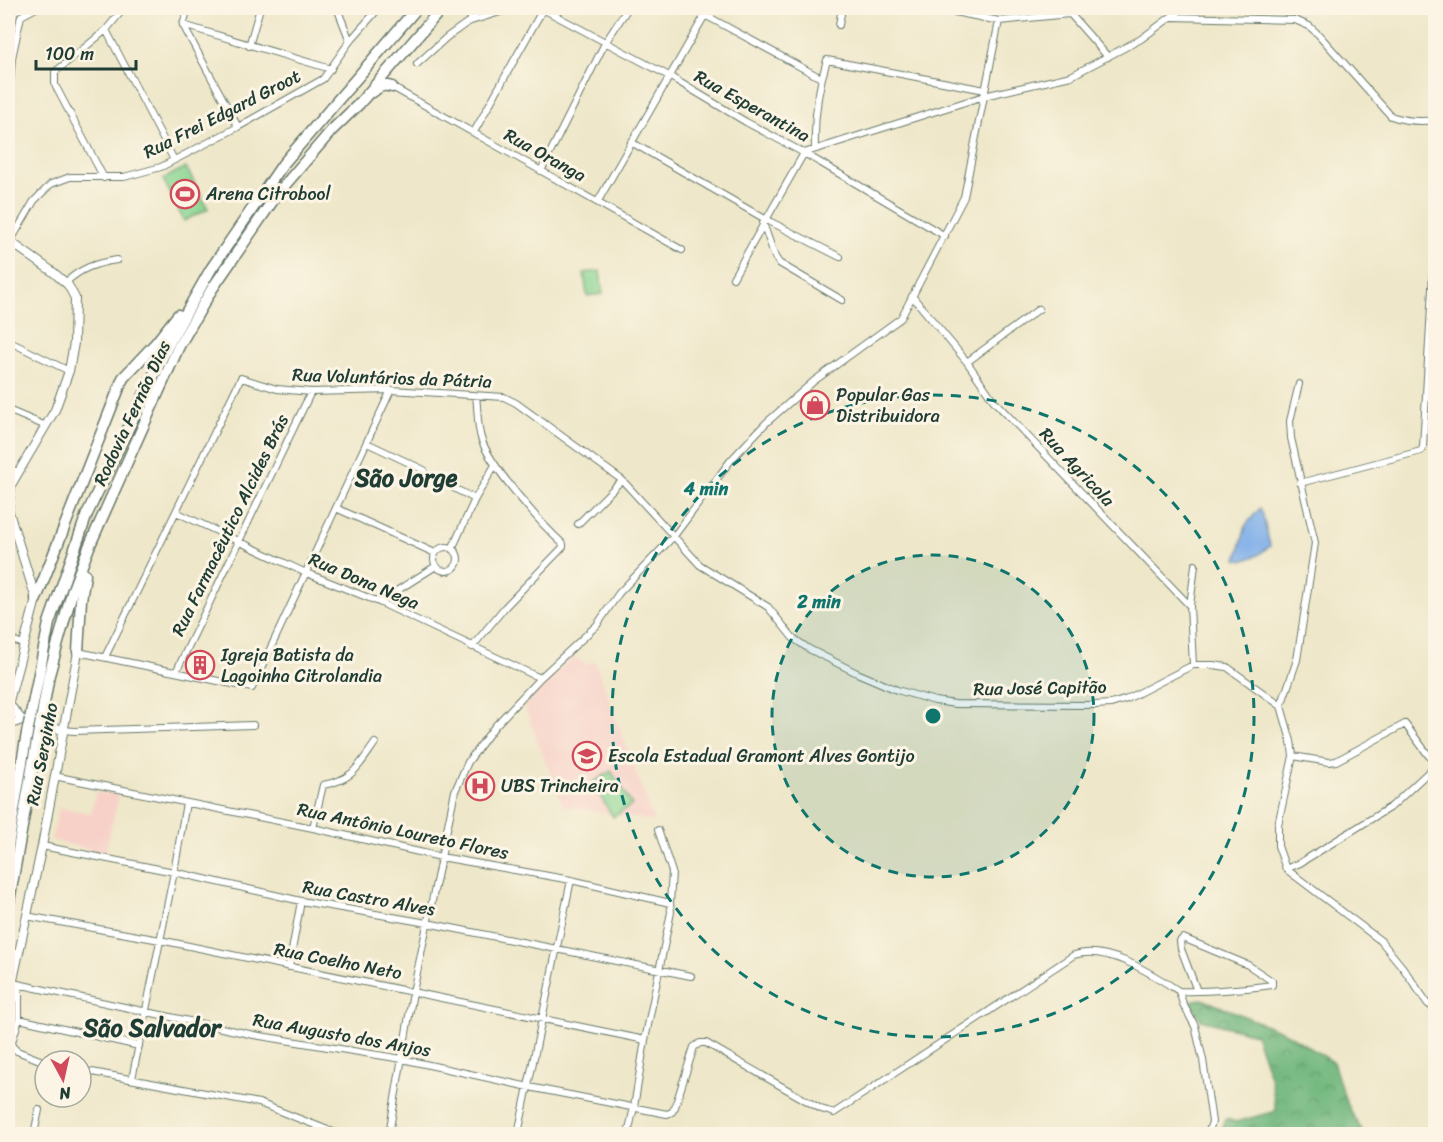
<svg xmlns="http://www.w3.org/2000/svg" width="1443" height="1142" viewBox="0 0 1443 1142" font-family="Sriracha,sans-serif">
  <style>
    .built { fill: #f7d1c8 }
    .grass { fill: #89d491; stroke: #548862; stroke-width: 1.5 }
    .forest { fill: url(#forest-crowns); stroke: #467a58; stroke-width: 1.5 }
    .water { fill: #7eaee9; stroke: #4e768e; stroke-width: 1.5 }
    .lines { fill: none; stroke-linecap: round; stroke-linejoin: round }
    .street-casing { stroke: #677868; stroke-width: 8 }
    .secondary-casing { stroke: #677868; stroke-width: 10 }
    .highway-casing { stroke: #677868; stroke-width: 13 }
    .street { stroke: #fff; stroke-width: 6 }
    .secondary { stroke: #fff; stroke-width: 8 }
    .highway { stroke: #fff; stroke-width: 10 }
    .highway-bridge-casing { stroke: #677868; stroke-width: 13; stroke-linecap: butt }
    .highway-bridge { stroke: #fff; stroke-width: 10 }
    .ring { fill: none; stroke: #0f766e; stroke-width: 3; stroke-dasharray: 10 8 }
    .labels { text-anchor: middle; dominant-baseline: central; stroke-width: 6; stroke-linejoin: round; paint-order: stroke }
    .street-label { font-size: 18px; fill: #1f3d34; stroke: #fcf5e5 }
    .poi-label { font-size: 18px; fill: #1f3d34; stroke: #fcf5e5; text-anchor: start }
    .district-label { font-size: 24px; font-weight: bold; fill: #1f3d34; stroke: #fcf5e5 }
    .centre { fill: #0f766e; stroke: #fcf5e5; stroke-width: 3 }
    .ring-label { font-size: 18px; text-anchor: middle; font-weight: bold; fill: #0f766e; stroke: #fcf5e5; stroke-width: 6; stroke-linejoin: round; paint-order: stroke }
  </style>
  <defs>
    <pattern id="forest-crowns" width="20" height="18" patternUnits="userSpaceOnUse" patternTransform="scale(1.5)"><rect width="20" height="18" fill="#6eb67b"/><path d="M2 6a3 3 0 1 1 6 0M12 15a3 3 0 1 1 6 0" fill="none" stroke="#5a9566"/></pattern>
  </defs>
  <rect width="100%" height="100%" fill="#fcf5e5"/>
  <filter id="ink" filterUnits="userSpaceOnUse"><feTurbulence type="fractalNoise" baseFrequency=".0167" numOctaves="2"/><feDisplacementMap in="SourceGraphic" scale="12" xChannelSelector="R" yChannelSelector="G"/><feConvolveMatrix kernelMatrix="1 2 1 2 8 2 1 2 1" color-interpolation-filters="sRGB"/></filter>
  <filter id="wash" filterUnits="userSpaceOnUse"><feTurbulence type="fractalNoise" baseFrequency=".008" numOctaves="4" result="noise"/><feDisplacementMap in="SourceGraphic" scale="24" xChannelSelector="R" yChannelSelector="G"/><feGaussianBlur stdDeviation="1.35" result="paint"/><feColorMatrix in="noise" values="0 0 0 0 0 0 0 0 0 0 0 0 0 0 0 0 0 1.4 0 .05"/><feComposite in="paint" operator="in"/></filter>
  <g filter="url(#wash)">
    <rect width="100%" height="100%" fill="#eee7c9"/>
    <path class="built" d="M573,656L586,665L595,661L654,821L563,806L524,706Z
      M96,792L119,795L105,853L51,840L59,808L91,813Z"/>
    <path class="grass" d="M186,167L208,209L184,221L163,179Z
      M600,271L603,294L587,296L584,273Z
      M611,771L632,805L613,817L592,783Z"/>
    <path class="forest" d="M1202,999L1286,1033L1333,1062C1341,1088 1348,1112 1365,1134H1220L1226,1119L1236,1122L1276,1111L1271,1079L1255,1034L1201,1020L1190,1001Z"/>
    <path class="water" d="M1260,508L1262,512L1270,546L1258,555L1243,561L1237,559L1246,525Z"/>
  </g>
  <g filter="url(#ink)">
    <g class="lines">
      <g class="street-casing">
        <path id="street" d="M188,8L183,25L238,127
          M337,8L350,41
          M541,8L669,76L746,122L804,153L945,236
          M935,8L999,21L1069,14L1077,8
          M1065,8L1108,57
          M705,15L821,78
          M1172,17L1295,20L1309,26L1319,35L1391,116C1405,121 1421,122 1436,120
          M469,22L479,8
          M183,25L331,69
          M839,25L842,8
          M106,30L174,160
          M249,46L260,8
          M417,64L447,37L468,22L513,8
          M392,87L682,250
          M8,106L12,58L21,16L36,8
          M474,132L543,9
          M631,142L765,219L840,257
          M815,149C814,120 818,88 827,60L985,90
          M541,171L605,43L628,8
          M104,178L55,85V72L106,30L124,8
          M598,201L709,8
          M763,223L775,257L779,263L842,300
          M10,242L34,201L51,184L70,177H124L161,167L238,127L323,79L350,41L379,8
          M733,278L804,153L984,96L1071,76L1141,39L1183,8
          M65,283C81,268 96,263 117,260
          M912,296L967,362L994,401L1190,606L1193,665
          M8,341L69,371
          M967,362L1039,309
          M8,410L46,426
          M367,443L424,470
          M8,468L18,472
          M440,481L475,499
          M1300,483L1421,451L1423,447L1433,272
          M336,508L435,553
          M176,512L304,572L379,602L540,678
          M578,524L622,480
          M434 559a12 12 0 1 1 24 0a12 12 0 1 1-24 0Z
          M452,549L475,499L495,465
          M379,602L436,566
          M1190,606L1195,565
          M8,639L24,644
          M472,647L505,607L563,547V544C541,524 489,465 481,438C477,425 478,410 476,396
          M78,652L252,688L391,390
          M105,657L241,378L277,389L311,392L391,390L504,397L516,403L622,480L700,565L768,607L793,638L809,649L857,673L897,690L935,701L955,704L1095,705L1111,704L1127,699L1193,665H1213L1227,667L1281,706L1291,741L1293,756L1278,825V846L1286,869L1381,941L1403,968L1428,1004L1436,1009
          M176,672L311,392
          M1281,706L1297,660L1315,543L1291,438L1290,421L1299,384
          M64,730L74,731L253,725
          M1293,756L1329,762L1336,761L1405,724L1429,756
          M54,776L313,828L441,857L571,880L670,903L672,872L658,830
          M313,828L323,785C353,780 358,767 375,743
          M42,846L174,872L301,901L427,923L691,976
          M1286,869L1300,863L1392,806L1436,765
          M26,916L160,940L645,1040
          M289,967L301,901
          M13,983L254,1035L402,1059L529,1087L667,1114L672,1112L675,1107L694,1047L700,1043H706L821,1109L834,1113L1074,955C1107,944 1152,974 1179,991L1183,1004L1195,1026L1203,1060L1212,1122L1208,1134
          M19,985V1019L11,1045L17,1051L45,1062
          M1179,991C1211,992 1241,989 1272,985V981L1248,965L1183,938L1180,941L1181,949L1197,991
          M19,1019L139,1046
          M81,1070L259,1103L338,1134
          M132,1079L174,872L186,803
          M34,1134L39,1110
          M389,1134L413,992L455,791L468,762L495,726L540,678L597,625L619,593L674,536L731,460L766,423L814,381L901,318L964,197L999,21
          M518,1134L571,880
          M628,1134L634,1107L645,1040L671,912L670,903"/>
      </g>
      <g class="secondary-casing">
        <path id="secondary" d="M8,240L53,272L68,285L75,298L74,343L69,371L55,410L11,485L8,509L36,599L8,705
          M8,703L22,720L8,725
          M22,720L64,730
          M8,1003L42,846L78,652"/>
      </g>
      <g class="highway-casing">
        <path id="highway" d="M373,92C379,86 384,84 392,87
          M36,599L123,378L155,344L178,315
          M78,652L81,600L85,575
          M30,719L49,623L87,514L170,341L211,269L283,164L417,8
          M41,721L49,675L73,589L89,547L179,346L212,289L278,193L332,130L359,104L442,8
          M8,845L27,733
          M8,907L38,735"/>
      </g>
      <use href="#street" class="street"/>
      <use href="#secondary" class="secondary"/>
      <use href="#highway" class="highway"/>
      <g class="highway-bridge-casing">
        <path id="highway-bridge" d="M27,733L30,719
          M38,735L41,721"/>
      </g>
      <use href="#highway-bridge" class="highway-bridge"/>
    </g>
  </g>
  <circle cx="933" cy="716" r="161" fill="#0f766e" fill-opacity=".12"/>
  <g class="ring">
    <circle cx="933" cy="716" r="161"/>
    <circle cx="933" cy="716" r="321"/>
  </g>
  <defs>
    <g id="stadium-ring" transform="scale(1.5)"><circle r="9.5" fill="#fcf5e5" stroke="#d1495b" stroke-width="1.5"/><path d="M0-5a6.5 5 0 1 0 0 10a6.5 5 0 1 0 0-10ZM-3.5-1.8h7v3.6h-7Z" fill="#d1495b"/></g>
    <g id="shop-ring" transform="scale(1.5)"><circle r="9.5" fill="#fcf5e5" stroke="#d1495b" stroke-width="1.5"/><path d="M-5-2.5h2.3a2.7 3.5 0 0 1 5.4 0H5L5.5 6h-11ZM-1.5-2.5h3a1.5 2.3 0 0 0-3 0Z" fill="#d1495b"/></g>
    <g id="building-ring" transform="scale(1.5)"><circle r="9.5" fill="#fcf5e5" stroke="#d1495b" stroke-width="1.5"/><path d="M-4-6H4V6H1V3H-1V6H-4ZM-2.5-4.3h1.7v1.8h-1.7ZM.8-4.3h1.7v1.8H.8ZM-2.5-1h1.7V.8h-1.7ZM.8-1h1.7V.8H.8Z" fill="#d1495b"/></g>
    <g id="school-ring" transform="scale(1.5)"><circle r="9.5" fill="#fcf5e5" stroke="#d1495b" stroke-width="1.5"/><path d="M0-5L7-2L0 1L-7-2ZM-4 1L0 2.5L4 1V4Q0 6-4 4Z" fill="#d1495b"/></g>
    <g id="hospital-ring" transform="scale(1.5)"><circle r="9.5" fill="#fcf5e5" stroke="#d1495b" stroke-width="1.5"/><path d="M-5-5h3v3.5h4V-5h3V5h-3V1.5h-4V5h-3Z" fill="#d1495b"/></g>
  </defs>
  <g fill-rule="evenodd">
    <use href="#stadium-ring" x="185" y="194"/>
    <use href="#shop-ring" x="815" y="405"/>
    <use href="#building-ring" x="200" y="665"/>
    <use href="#school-ring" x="587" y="756"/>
    <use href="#hospital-ring" x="480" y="786"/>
  </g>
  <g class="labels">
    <g class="street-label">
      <text transform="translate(752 106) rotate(29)">Rua Esperantina</text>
      <text transform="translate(222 114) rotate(-27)">Rua Frei Edgard Groot</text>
      <text transform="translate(545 155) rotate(29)">Rua Oranga</text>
      <text transform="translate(392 378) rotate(2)">Rua Voluntários da Pátria</text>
      <text transform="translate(132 413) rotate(-65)">Rodovia Fernão Dias</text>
      <text transform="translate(1077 467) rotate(47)">Rua Agricola</text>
      <text transform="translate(230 525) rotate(-64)">Rua Farmacêutico Alcides Brás</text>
      <text transform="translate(364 581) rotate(23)">Rua Dona Nega</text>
      <text transform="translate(1040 688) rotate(-1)">Rua José Capitão</text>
      <text transform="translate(42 754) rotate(-79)">Rua Serginho</text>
      <text transform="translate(403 831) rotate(12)">Rua Antônio Loureto Flores</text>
      <text transform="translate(369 898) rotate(10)">Rua Castro Alves</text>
      <text transform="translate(338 961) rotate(11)">Rua Coelho Neto</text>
      <text transform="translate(342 1035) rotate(10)">Rua Augusto dos Anjos</text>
    </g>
    <g class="poi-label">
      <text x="206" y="194">Arena Citrobool</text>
      <text x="836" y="395">Popular Gas<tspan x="836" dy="21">Distribuidora</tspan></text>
      <text x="221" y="655">Igreja Batista da<tspan x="221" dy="21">Lagoinha Citrolandia</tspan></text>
      <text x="608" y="756">Escola Estadual Gramont Alves Gontijo</text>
      <text x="501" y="786">UBS Trincheira</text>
    </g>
    <g class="district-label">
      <text x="406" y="478">São Jorge</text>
      <text x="152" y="1028">São Salvador</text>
    </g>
  </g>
  <circle cx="933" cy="716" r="9" class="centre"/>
  <g class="ring-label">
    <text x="706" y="495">4 min</text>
    <text x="819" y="608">2 min</text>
  </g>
  <rect width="1443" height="1142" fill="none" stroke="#fcf5e5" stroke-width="30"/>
  <g transform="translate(63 1079) rotate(172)"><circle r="28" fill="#fcf5e5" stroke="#a4ab9e" stroke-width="1.5"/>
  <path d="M0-4.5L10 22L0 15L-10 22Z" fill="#d1495b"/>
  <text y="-9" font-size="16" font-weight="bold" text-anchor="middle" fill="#1f3d34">N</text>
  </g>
  <path d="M36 60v9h100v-9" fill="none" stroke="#1f3d34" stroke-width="3"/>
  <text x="45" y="60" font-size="18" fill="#1f3d34" stroke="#fcf5e5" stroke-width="4.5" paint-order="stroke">100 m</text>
</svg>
